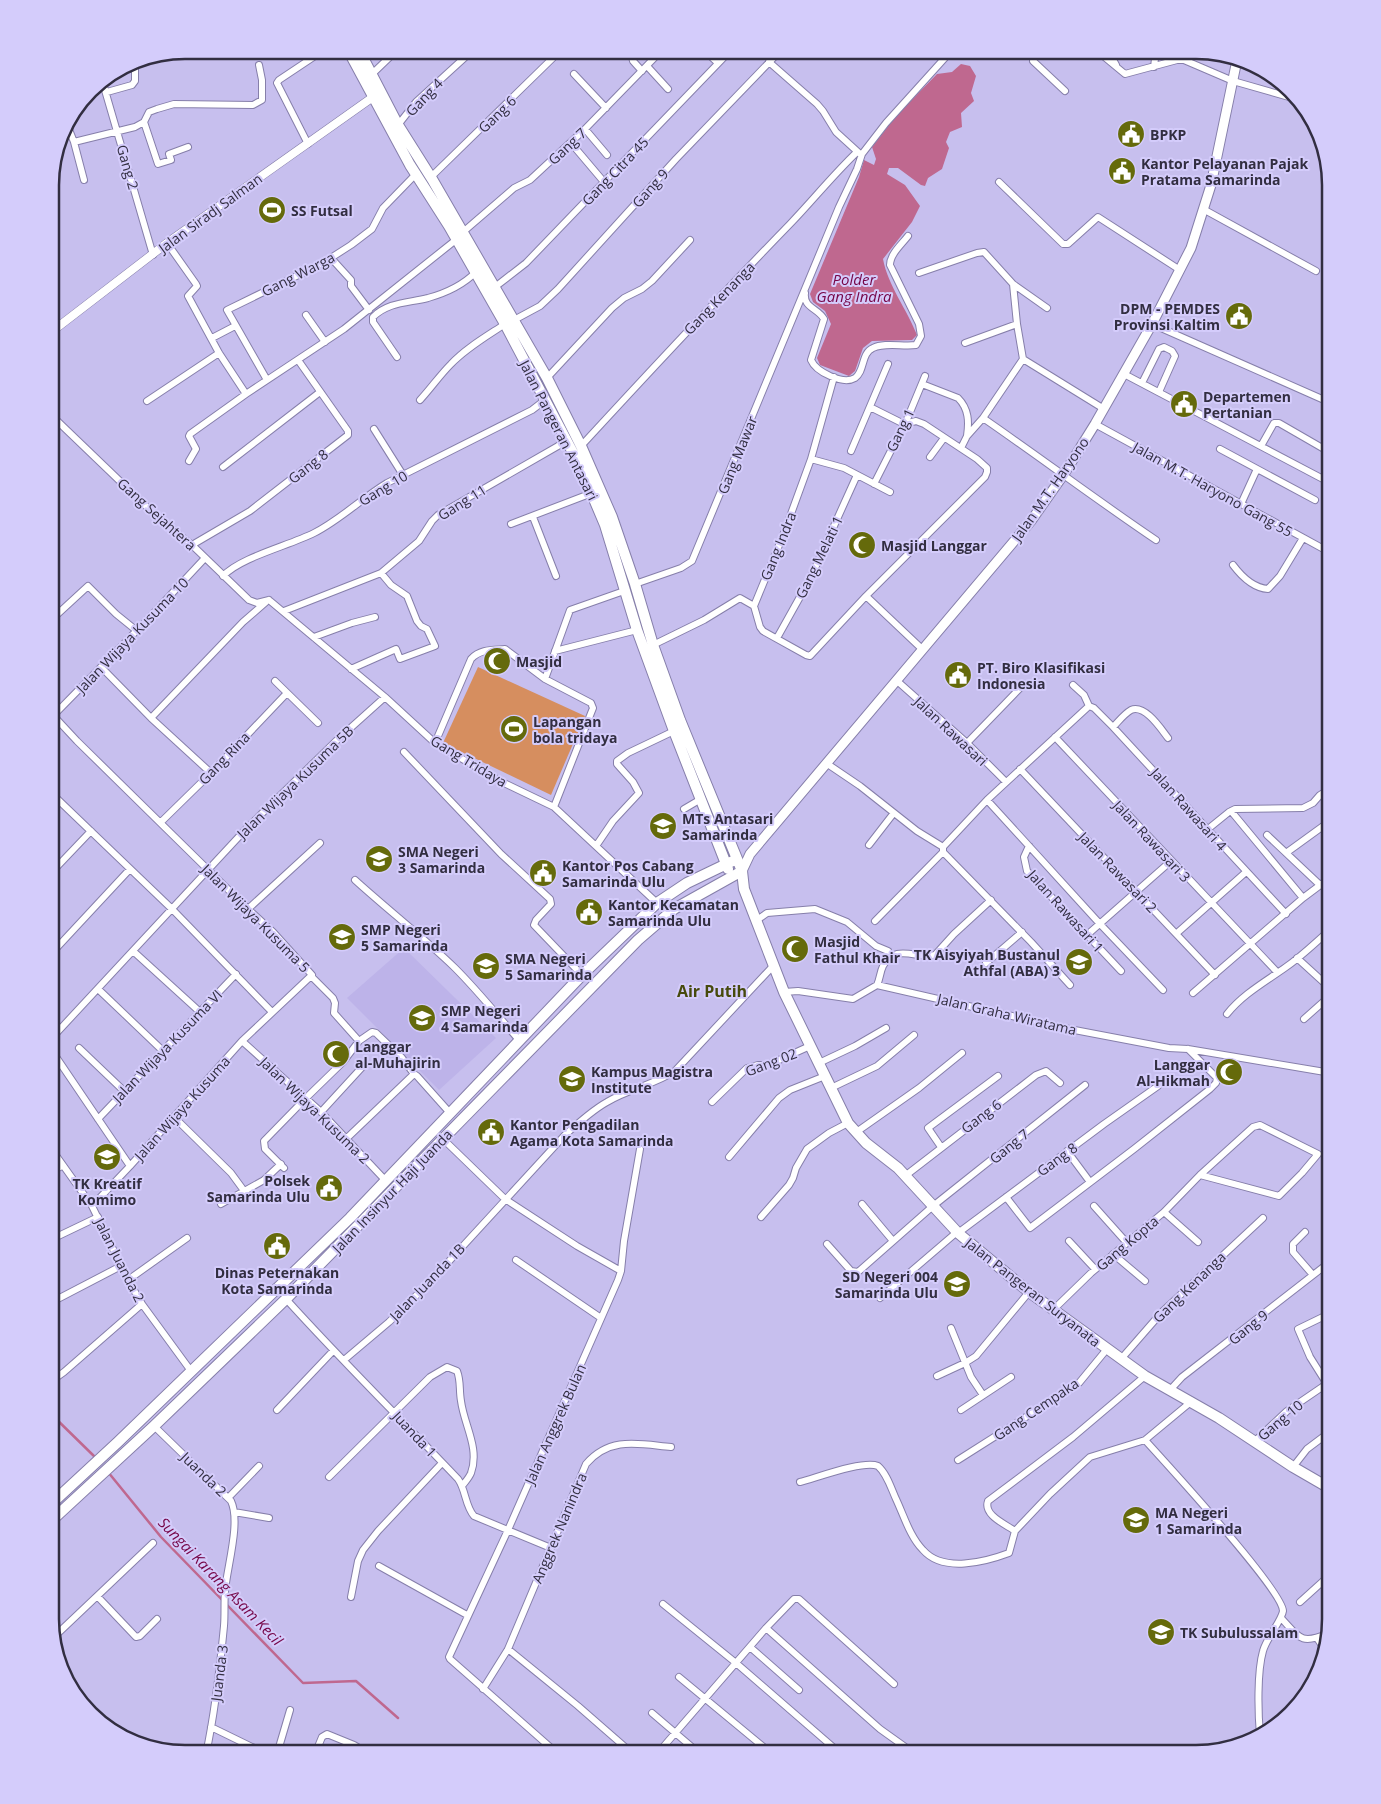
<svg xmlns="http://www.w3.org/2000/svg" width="1381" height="1804" viewBox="0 0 1381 1804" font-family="'Open Sans',sans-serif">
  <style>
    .built { fill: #bdb3e9 }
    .green { fill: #d68e5f }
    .water { fill: #bf688f }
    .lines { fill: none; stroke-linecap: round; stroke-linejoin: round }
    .stream { stroke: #bf688f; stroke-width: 2.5 }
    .minor-casing { stroke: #867faa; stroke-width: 8 }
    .tertiary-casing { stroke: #867faa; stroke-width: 9 }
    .secondary-casing { stroke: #867faa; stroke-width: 11 }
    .primary-casing { stroke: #867faa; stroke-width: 12 }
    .trunk-casing { stroke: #867faa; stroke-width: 12 }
    .minor { stroke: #fff; stroke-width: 6 }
    .tertiary { stroke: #fff; stroke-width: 8 }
    .secondary { stroke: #fff; stroke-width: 9 }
    .primary { stroke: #fff; stroke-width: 10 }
    .trunk { stroke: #fff; stroke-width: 10 }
    .labels { text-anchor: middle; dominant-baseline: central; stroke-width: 4; stroke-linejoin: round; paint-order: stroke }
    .street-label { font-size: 14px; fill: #322e41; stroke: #d4ccfb }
    .poi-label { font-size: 14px; font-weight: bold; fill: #322e41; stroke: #d4ccfb; text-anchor: start }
    .water-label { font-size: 15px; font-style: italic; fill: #750547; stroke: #d4ccfb }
    .quarter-label { font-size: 16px; font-weight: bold; fill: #474a0d; stroke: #d4ccfb }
    .rim { fill: none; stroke: #322e41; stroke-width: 2.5 }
  </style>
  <rect width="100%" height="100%" fill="#c7bfee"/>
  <path class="built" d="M404,948L496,1038L439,1090L347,998Z"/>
  <path class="green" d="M478,667L585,716L551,795L443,743Z"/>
  <path class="water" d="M961,64L970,66L976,76L971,93L974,101L961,113L962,127L950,132L946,142L949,148L942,169L928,178L925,186L921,185L898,168H889L887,174L905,185L920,206L912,222L883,259C888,286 907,309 917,335L912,340L872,341L863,348L855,371L849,376L820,365L817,358L831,324L825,311L813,302L810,294L859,177L864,160L874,165L876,159L872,147L896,116L937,74L952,72Z"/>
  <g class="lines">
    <path class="stream" d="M50,1413L97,1459
      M108,1472L161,1537L303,1683L356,1681L398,1718"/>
    <g class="minor-casing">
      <path id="minor" d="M630,50L633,61L642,71
        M704,50L718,63
        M979,50L984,55L988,50
        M1053,50L1035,57L1033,61L1065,91
        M1096,50L1125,74L1177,60H1184L1233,81L1296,99
        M1111,50V56L1116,65
        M769,62L817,104L823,111L836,132L859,153
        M647,66L668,89
        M1154,67L1156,50
        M574,74L606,108
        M371,75L397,50
        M102,80L153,255
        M107,92L132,85L135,81V60
        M66,122L74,142L84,180
        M144,122L158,164L171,160L169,154L188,147
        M398,125L416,102L473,50
        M585,129L607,155
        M74,142L135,127L144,122L149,112L157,109L174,104L253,105L262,100V80L259,65
        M571,143L604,182
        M308,144L277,83L279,80L324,50
        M431,177L561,50
        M999,182L1063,244H1068L1098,217L1180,270
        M1203,209L1316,271
        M463,232L514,188L530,180L585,129L662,50
        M167,243L196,284L197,286L188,296L219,353L246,394
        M331,258L351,280V286L369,310
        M919,273L977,253L984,252L1013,284L1017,324L1023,359L1104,409
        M1013,284L1047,308
        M495,287L526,263L731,50
        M805,293C803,308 818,308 824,319L811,360C816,372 843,385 855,378C865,371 861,353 873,348C885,342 903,347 916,345L921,336L919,324L890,265C890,254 902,244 908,236
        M306,315L325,342
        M514,320L540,306L558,289L676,159L781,50
        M1152,324L1322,399
        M212,338L235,326
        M965,343L1017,324
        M397,357L373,322V317C388,302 408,303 428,298C446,293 463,285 476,272
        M1023,359L983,418C1041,458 1098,501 1156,540
        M1124,374L1323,479
        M546,379L612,308L624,298L642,289L652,281L690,240
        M267,380L227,310L323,263L351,245L372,229L383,208L416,174
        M1142,383L1159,349L1164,347L1172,351L1175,356L1159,392
        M922,384L958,398C969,409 969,422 967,436
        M420,400C431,388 440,375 451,364C466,348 487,336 505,324
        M147,401L219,353
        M50,414L152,512L192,545L249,600L257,603L269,600
        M1095,424L1331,553
        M374,429L403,475
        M581,446C650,371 719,297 790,224C813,200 833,175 857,152
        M1261,446L1274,423H1279L1331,453
        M961,448L967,436L983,418
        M1220,449L1315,500
        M851,451L888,364
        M930,457L944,438
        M811,459L844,468L890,492
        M189,461L196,449L189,436L190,434L246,394L344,329L457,239
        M223,467L320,392
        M874,484L908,417L925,376
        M1241,504L1257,469
        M533,517L556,576
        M511,524L592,493
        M192,545L250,511L348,435V431L298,360
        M1233,565C1242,577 1253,588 1268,589L1280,576L1303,538
        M223,576C241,557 288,546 314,533C340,520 362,498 387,483L532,410L545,400
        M635,584L681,568L692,561L839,207L857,169L862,154L886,123L952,50
        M866,596L922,649
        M269,600L385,697L435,743L500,781L554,807L657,903
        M754,606L760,627L763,631L806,655L810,656L866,596L985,477L987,472V468L977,459L924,424L916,421L904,424L870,407
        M284,611L381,573L419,541L432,521L438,515L558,446L567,438
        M50,621L88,586L116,614L137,631
        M314,637L352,623L375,617
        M777,638L810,579L857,475
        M653,645L704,620L740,598L754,606L784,533L811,459L834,377
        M555,651L637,630
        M101,667L151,718L211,773
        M351,669L396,649L400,659L435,646L427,629L421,626L417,621L407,596L391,585L381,573
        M545,679L570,610L624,591
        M896,680L967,743L1006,782
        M275,681L318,723
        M1073,685L1084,695L1089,706
        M1089,706L1094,708L1113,727L1286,914
        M50,712L77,741L248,909L273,932L312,975L242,1041L130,1166L92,1206
        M151,718L243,622L266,602
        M50,719L149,618L205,558
        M1113,727C1118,722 1124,714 1131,710C1145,704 1161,729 1168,738
        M1055,737L1277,972
        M435,743L471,659C480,649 493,650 505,649L545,679L591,703L593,708L554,807
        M967,743L1024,684
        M404,752L501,854L550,899L551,904L536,920L534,925L582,975
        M826,763L860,786L917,831L943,847V852L1031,942L1070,985
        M1020,769L1215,975
        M50,792L172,909L272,1012
        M987,800L1100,924L1163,990
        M684,809L701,799
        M1231,811L1303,898
        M161,822L211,773L287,693
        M1208,829L1229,812L1235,809L1303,808L1313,803L1320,795L1331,788
        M1267,835L1320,885
        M869,845L893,814
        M596,846L613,821L639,793L633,782L617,764V761L628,753L674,731
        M1029,846L1024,857L1027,871L1121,971
        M943,847L987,800L1089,706
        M1286,853L1326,824L1331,825
        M50,874L91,831
        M355,880C388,910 423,937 455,968C478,991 498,1016 519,1040
        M248,909L320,843
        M757,920L767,913L815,909L847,922L876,946L888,951
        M875,921L943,852
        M1177,933L1246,872
        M1087,935L1171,861
        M133,951L200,1012
        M50,955L130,869
        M1297,958L1331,989
        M986,963L1022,932
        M311,976L333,998L335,1003L334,1013L359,1041
        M877,985C880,979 880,972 883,966C895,943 916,959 935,955L954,934L991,900
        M98,989L163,1051
        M784,992L798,991L853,999L877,985L1064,1028L1169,1048L1188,1049L1331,1073
        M1193,993L1303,898L1331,877
        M1227,1014C1243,994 1265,982 1286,967C1302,956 1316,942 1331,929
        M1304,1019L1331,995
        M50,1040L246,829L336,741L385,697
        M242,1041L321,1112L386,1181
        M50,1048L130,1166
        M79,1048L124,1091
        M819,1063L855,1046L886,1028
        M831,1088L877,1066L914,1035
        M712,1102L747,1068L758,1065H768L810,1046
        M321,1112L365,1064
        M174,1117L231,1173L242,1188
        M98,1119L236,974
        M855,1133L919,1088L962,1053
        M347,1138L414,1074L417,1076L450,1113
        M443,1139L505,1199L577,1246L621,1271L618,1280L508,1530L449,1657L450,1659L558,1754
        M50,1147L92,1206L128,1280L142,1304L191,1371
        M941,1147L928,1128L998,1076
        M1067,1151L1090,1182
        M729,1157L779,1098L790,1090L825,1076
        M284,1168L265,1149L264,1141L306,1098L343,1062L359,1041L372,1032L376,1033L402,1058L414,1074
        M50,1172L62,1166
        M905,1176L1036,1075L1046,1071L1060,1083
        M1006,1197L1030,1228L1134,1149L1210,1089L1216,1083L1217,1078L1188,1049
        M1330,1197L1331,1199
        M221,1204L264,1180L281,1164
        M862,1204L893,1241
        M1094,1206L1127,1243
        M1164,1212L1198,1242
        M761,1217L789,1185L793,1178L796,1168L807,1149L829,1133L848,1123
        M1305,1232L1293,1244V1252L1313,1275
        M958,1233L1104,1124L1158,1086
        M50,1240L98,1217
        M1069,1241L1095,1269
        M827,1244L851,1271L858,1272L933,1206L1085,1085
        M1113,1254L1145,1281
        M516,1260L601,1318
        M621,1271L624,1241L640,1149
        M128,1280L187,1238
        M880,1298L957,1232
        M286,1299C341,1360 401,1419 458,1479C466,1490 465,1506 474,1516L551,1548
        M50,1303L121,1266
        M1053,1310L1091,1273L1164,1212L1200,1175L1253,1127L1260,1125L1318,1154L1302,1173L1279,1196L1200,1175
        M951,1328L971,1377L983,1395
        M1121,1359L1162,1312L1263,1218
        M344,1360L389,1322L429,1283L564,1136C577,1124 591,1111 607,1102C628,1089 654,1085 675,1071L774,965
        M937,1376L965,1363L976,1356L1029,1292
        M50,1382L64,1372L142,1304
        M1327,1384L1310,1357L1298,1329L1331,1313
        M1171,1389L1182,1377L1326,1265L1331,1258
        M277,1410L333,1351
        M961,1410L1011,1377
        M154,1426L231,1501C241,1522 227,1567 225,1591C224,1603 225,1614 224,1626C220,1668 215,1712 206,1754
        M1145,1440C1165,1462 1283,1591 1283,1611C1282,1620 1266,1639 1263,1651C1257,1672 1258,1713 1260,1735
        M1254,1442L1287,1411L1331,1381
        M958,1460L1073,1387L1079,1383L1107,1349
        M1293,1467L1307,1449L1331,1431
        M329,1477L430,1377L447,1367L457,1371C461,1381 459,1390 461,1401C464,1425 480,1448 471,1473C469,1478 465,1482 462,1486
        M800,1482C816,1478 863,1460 878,1466C887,1474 891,1488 896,1499C904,1516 910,1537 923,1550C943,1573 985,1562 1009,1553L1015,1531L1050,1494L1090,1457L1145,1440L1192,1401
        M228,1498L259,1466
        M234,1512L269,1518
        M1015,1531C1005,1524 983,1515 988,1501L1073,1437L1145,1376
        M379,1566L467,1615
        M98,1597L136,1637L140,1636L157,1619
        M351,1597L358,1561L363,1550L378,1531L442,1463
        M1300,1602L1331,1574
        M663,1604L736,1663L841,1754
        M1281,1618C1299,1637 1300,1645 1327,1634
        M766,1628L880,1729L915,1754
        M55,1636L153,1543
        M1317,1638L1323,1647
        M750,1647L799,1690
        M508,1649L578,1706L633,1754
        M679,1677L772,1754
        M483,1689L508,1649L586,1464C610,1436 639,1444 671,1447
        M652,1713L700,1754
        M211,1727L252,1747L271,1754
        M277,1754L290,1710
        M315,1754L322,1737L327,1734L354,1745L369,1754
        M657,1754L766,1628L794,1599H799L894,1684"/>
    </g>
    <g class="tertiary-casing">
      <path id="tertiary" d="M50,333L167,243L373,97"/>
    </g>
    <g class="secondary-casing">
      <path id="secondary" d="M742,871L750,854L1031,521L1064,474L1095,424L1152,324L1191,248L1211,185L1237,60"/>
    </g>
    <g class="primary-casing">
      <path id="primary" d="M742,871L744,889L784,992L848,1123L866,1143L898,1168L958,1233L1029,1292L1145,1376L1219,1418L1293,1467L1331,1489"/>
    </g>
    <g class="trunk-casing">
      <path id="trunk" d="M348,50L410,165L449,226L505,324L580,466L605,525L637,630L674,731L728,869
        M50,1505L118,1442L350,1218L582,975L657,903L687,883L737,859
        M50,1522L154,1426L286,1299L638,940L674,909L742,871L680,720L653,645L635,584L612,517L581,446L547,378L432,179L398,125L359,50"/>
    </g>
    <use href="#minor" class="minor"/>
    <use href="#tertiary" class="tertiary"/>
    <use href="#secondary" class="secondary"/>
    <use href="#primary" class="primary"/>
    <use href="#trunk" class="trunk"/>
  </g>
  <defs>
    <g id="civic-disc" transform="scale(1.4375)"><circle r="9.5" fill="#656a0b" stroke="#d4ccfb"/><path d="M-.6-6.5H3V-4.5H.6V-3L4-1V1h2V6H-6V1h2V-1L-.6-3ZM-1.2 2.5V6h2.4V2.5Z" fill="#fff"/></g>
    <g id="stadium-disc" transform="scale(1.4375)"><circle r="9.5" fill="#656a0b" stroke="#d4ccfb"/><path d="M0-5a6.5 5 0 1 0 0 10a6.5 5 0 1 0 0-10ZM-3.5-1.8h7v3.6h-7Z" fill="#fff"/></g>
    <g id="mosque-disc" transform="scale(1.4375)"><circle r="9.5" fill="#656a0b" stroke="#d4ccfb"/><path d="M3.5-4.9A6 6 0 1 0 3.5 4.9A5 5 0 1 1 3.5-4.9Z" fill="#fff"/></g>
    <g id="school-disc" transform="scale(1.4375)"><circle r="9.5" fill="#656a0b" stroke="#d4ccfb"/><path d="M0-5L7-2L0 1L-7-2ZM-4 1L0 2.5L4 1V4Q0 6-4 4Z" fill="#fff"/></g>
    <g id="university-disc" transform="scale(1.4375)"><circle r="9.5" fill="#656a0b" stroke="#d4ccfb"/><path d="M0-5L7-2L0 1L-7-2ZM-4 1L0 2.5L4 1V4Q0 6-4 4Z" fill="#fff"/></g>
  </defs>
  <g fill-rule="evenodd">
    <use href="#civic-disc" x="1131" y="134"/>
    <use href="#civic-disc" x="1122" y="171"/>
    <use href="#stadium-disc" x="272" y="210"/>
    <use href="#civic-disc" x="1239" y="316"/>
    <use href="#civic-disc" x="1184" y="404"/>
    <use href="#mosque-disc" x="862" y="545"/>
    <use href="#mosque-disc" x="497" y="661"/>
    <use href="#civic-disc" x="958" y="675"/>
    <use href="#stadium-disc" x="514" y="729"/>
    <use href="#school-disc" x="663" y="826"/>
    <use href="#school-disc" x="379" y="859"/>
    <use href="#civic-disc" x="543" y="873"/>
    <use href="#civic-disc" x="589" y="912"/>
    <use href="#school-disc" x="342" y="937"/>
    <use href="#mosque-disc" x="795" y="949"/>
    <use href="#school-disc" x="1079" y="962"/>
    <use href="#school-disc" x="486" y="966"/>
    <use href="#school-disc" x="422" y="1018"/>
    <use href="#mosque-disc" x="336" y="1054"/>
    <use href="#mosque-disc" x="1229" y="1072"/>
    <use href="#university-disc" x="572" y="1079"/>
    <use href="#civic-disc" x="491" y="1132"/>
    <use href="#school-disc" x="107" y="1157"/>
    <use href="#civic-disc" x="329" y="1188"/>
    <use href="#civic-disc" x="277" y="1246"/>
    <use href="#school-disc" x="957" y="1284"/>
    <use href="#school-disc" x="1136" y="1520"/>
    <use href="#school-disc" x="1161" y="1632"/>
  </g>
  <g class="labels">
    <g class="street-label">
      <text transform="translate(424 97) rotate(-46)">Gang 4</text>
      <text transform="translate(497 114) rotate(-44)">Gang 6</text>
      <text transform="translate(567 146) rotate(-43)">Gang 7</text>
      <text transform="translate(128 167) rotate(74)">Gang 2</text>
      <text transform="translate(615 171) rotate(-46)">Gang Citra 45</text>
      <text transform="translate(650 188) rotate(-48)">Gang 9</text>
      <text transform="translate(210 213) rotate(-36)">Jalan Siradj Salman</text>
      <text transform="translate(298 274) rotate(-27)">Gang Warga</text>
      <text transform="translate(719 298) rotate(-46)">Gang Kenanga</text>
      <text transform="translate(559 430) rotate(63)">Jalan Pangeran Antasari</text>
      <text transform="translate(900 430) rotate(-64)">Gang 1</text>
      <text transform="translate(737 455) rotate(-68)">Gang Mawar</text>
      <text transform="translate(308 466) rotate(-38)">Gang 8</text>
      <text transform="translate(383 488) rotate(-31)">Gang 10</text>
      <text transform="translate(1050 489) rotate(-55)">Jalan M.T. Haryono</text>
      <text transform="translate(1213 489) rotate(29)">Jalan M.T. Haryono Gang 55</text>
      <text transform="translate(462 502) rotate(-32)">Gang 11</text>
      <text transform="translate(157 514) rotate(42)">Gang Sejahtera</text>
      <text transform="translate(778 546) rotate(-68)">Gang Indra</text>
      <text transform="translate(819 557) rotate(-64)">Gang Melati 1</text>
      <text transform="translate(132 635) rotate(-46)">Jalan Wijaya Kusuma 10</text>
      <text transform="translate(951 731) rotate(43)">Jalan Rawasari</text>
      <text transform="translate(224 758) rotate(-46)">Gang Rina</text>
      <text transform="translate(469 761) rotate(31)">Gang Tridaya</text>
      <text transform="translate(295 782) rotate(-44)">Jalan Wijaya Kusuma 5B</text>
      <text transform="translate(1189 809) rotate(48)">Jalan Rawasari 4</text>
      <text transform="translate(1152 841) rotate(47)">Jalan Rawasari 3</text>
      <text transform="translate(1118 872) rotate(46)">Jalan Rawasari 2</text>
      <text transform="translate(1066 911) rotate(48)">Jalan Rawasari 1</text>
      <text transform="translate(256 918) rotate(45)">Jalan Wijaya Kusuma 5</text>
      <text transform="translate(1007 1014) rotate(13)">Jalan Graha Wiratama</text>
      <text transform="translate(167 1046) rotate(-46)">Jalan Wijaya Kusuma VI</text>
      <text transform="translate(771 1062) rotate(-21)">Gang 02</text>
      <text transform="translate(182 1108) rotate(-48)">Jalan Wijaya Kusuma</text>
      <text transform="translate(315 1110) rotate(44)">Jalan Wijaya Kusuma 2</text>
      <text transform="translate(981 1116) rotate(-37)">Gang 6</text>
      <text transform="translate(1009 1146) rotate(-39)">Gang 7</text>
      <text transform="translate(1057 1159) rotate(-36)">Gang 8</text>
      <text transform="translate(392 1191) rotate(-46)">Jalan Insinyur Haji Juanda</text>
      <text transform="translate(1127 1243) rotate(-40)">Gang Kopta</text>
      <text transform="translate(120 1260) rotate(63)">Jalan Juanda 2</text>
      <text transform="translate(427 1282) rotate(-46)">Jalan Juanda 1B</text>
      <text transform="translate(1189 1287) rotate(-44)">Gang Kenanga</text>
      <text transform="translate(1033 1292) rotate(38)">Jalan Pangeran Suryanata</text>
      <text transform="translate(1248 1327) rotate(-39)">Gang 9</text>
      <text transform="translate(1036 1409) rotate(-34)">Gang Cempaka</text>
      <text transform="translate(1280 1420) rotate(-40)">Gang 10</text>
      <text transform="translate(555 1424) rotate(-66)">Jalan Anggrek Bulan</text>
      <text transform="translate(415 1434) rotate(47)">Juanda 1</text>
      <text transform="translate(204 1474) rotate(44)">Juanda 2</text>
      <text transform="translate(559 1528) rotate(-67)">Anggrek Nanindra</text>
      <text transform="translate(219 1673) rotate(-83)">Juanda 3</text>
    </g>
    <g class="poi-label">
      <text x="1150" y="134">BPKP</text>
      <text x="1141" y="163">Kantor Pelayanan Pajak<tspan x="1141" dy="16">Pratama Samarinda</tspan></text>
      <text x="291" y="210">SS Futsal</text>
      <text x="1220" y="308" text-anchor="end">DPM - PEMDES<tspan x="1220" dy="16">Provinsi Kaltim</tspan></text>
      <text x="1203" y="396">Departemen<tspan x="1203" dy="16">Pertanian</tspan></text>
      <text x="881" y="545">Masjid Langgar</text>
      <text x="516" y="661">Masjid</text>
      <text x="977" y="667">PT. Biro Klasifikasi<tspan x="977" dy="16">Indonesia</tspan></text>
      <text x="533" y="721">Lapangan<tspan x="533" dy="16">bola tridaya</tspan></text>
      <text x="682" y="818">MTs Antasari<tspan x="682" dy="16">Samarinda</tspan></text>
      <text x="398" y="851">SMA Negeri<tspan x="398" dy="16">3 Samarinda</tspan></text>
      <text x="562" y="865">Kantor Pos Cabang<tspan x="562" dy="16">Samarinda Ulu</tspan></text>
      <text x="608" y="904">Kantor Kecamatan<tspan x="608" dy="16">Samarinda Ulu</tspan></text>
      <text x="361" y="929">SMP Negeri<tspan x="361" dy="16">5 Samarinda</tspan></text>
      <text x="814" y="941">Masjid<tspan x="814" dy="16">Fathul Khair</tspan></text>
      <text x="1060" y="954" text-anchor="end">TK Aisyiyah Bustanul<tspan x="1060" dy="16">Athfal (ABA) 3</tspan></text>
      <text x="505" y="958">SMA Negeri<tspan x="505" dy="16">5 Samarinda</tspan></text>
      <text x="441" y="1010">SMP Negeri<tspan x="441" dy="16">4 Samarinda</tspan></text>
      <text x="355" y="1046">Langgar<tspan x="355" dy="16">al-Muhajirin</tspan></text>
      <text x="1210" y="1064" text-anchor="end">Langgar<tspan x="1210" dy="16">Al-Hikmah</tspan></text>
      <text x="591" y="1071">Kampus Magistra<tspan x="591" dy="16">Institute</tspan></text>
      <text x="510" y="1124">Kantor Pengadilan<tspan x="510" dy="16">Agama Kota Samarinda</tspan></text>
      <text x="310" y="1180" text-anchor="end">Polsek<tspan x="310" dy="16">Samarinda Ulu</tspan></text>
      <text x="107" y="1183" text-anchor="middle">TK Kreatif<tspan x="107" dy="16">Komimo</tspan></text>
      <text x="277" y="1272" text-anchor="middle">Dinas Peternakan<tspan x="277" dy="16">Kota Samarinda</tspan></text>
      <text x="938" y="1276" text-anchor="end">SD Negeri 004<tspan x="938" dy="16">Samarinda Ulu</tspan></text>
      <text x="1155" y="1512">MA Negeri<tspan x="1155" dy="16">1 Samarinda</tspan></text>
      <text x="1180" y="1632">TK Subulussalam</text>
    </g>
    <g class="water-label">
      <text x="854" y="279">Polder<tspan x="854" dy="17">Gang Indra</tspan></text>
      <text transform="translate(221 1581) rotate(46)">Sungai Karang Asam Kecil</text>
    </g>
    <g class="quarter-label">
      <text x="712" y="991">Air Putih</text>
    </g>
  </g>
  <path d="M0 0H1381V1804H0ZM185 59H1196A126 126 0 0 1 1322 185V1619A126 126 0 0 1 1196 1745H185A126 126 0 0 1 59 1619V185A126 126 0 0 1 185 59Z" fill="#d4ccfb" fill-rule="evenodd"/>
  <path class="rim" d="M185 59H1196A126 126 0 0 1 1322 185V1619A126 126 0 0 1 1196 1745H185A126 126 0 0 1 59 1619V185A126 126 0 0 1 185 59Z"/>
</svg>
